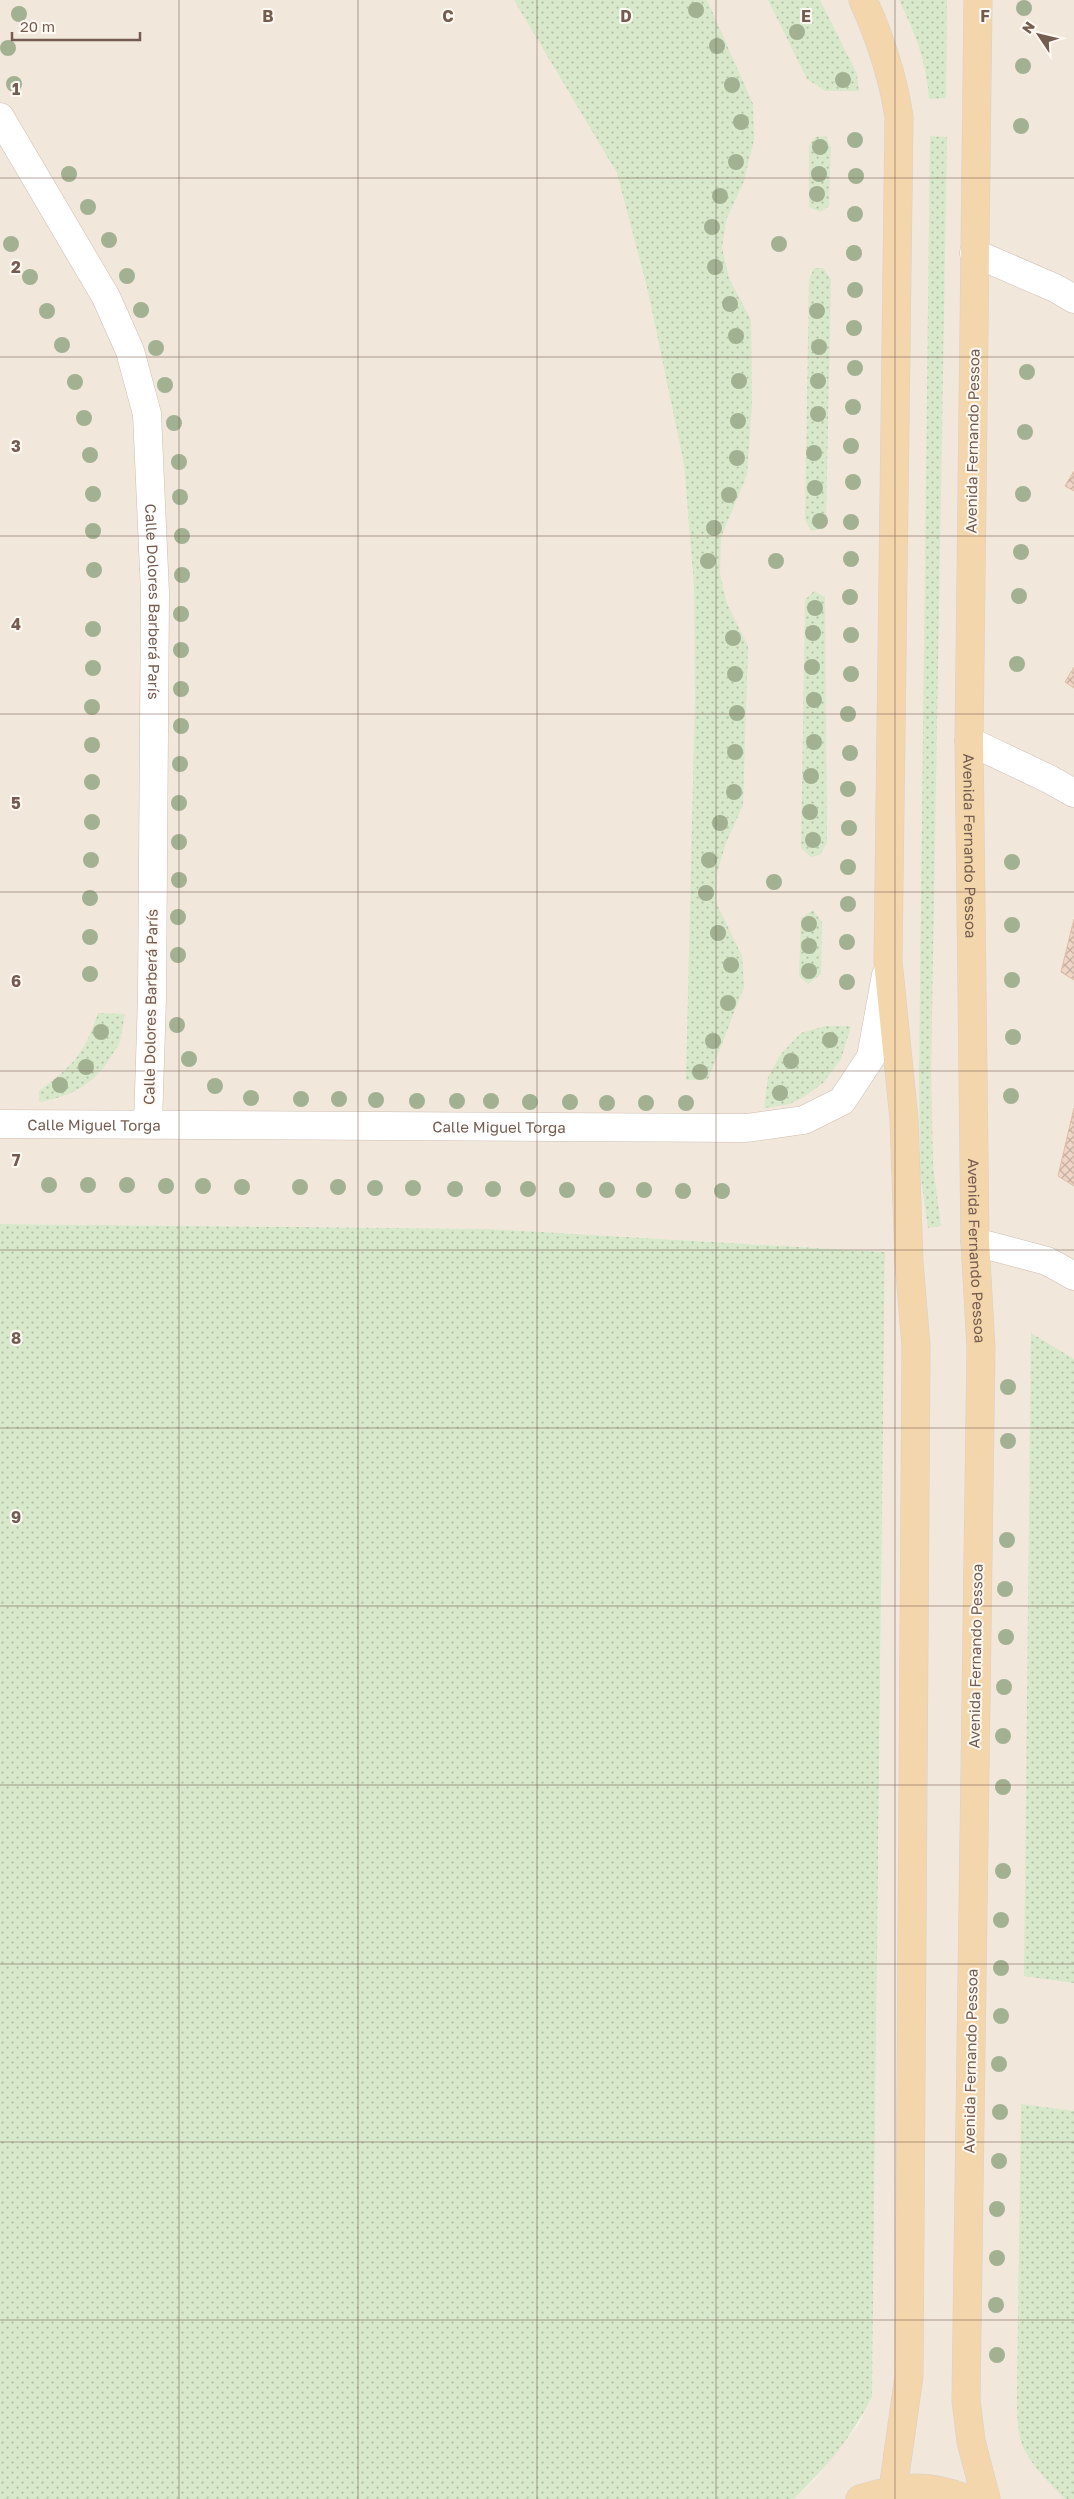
<svg xmlns="http://www.w3.org/2000/svg" width="1074" height="2499" viewBox="0 0 1074 2499" font-family="'Golos Text',sans-serif">
  <style>
    .residential { fill: #f2e7db }
    .grass { fill: url(#grass-dots) }
    .building { fill: url(#building-cross-hatch); stroke: #dfbca8 }
    .lines { fill: none; stroke-linecap: round; stroke-linejoin: round }
    .minor-casing { stroke: #cdbdb2; stroke-width: 29 }
    .primary-casing { stroke: #d8d1ce; stroke-width: 29 }
    .minor { stroke: #fff; stroke-width: 28 }
    .primary { stroke: #f3d6ab; stroke-width: 28 }
    .tree { fill: #a2b192 }
    .grid { fill: none; stroke: #755c50; stroke-width: 1; stroke-opacity: 0.55 }
    .labels { text-anchor: middle; dominant-baseline: central; stroke-width: 4; stroke-linejoin: round; paint-order: stroke }
    .street-label { font-size: 15px; fill: #755c50; stroke: #fef9f3 }
    .grid-label { font-size: 16px; text-anchor: middle; font-weight: bold; fill: #755c50; stroke: #fef9f3; stroke-width: 4; stroke-linejoin: round; paint-order: stroke }
  </style>
  <defs>
    <pattern id="grass-dots" width="8" height="8" patternUnits="userSpaceOnUse" patternTransform="scale(1.25)"><rect width="8" height="8" fill="#d8e8cb"/><path d="M2 2h.1M6 6h.1" fill="none" stroke="#b4bfa7" stroke-width="1.8" stroke-linecap="round"/></pattern>
    <pattern id="building-cross-hatch" width="8" height="8" patternUnits="userSpaceOnUse" patternTransform="scale(1.25)"><rect width="8" height="8" fill="#eed5c6"/><path d="M0 0l8 8M0 8l8-8" fill="none" stroke="#c5b0a3"/></pattern>
  </defs>
  <rect width="100%" height="100%" fill="#fbf5ec"/>
  <path class="residential" d="M0,0H1074V2499H794L814,2480L858,2425L872,2397L885,1252L490,1229L0,1224Z"/>
  <path class="grass" d="M514,0H707L753,104L754,140L744,181L726,220L722,248L729,278L751,320L752,403L747,475L721,537L720,574L727,604L748,646L743,805L726,843L717,873L716,902L742,956L744,987L708,1080H686L695,697L694,585L684,464L648,291L617,173Z
    M768,0H820L857,74L859,91H825L807,79Z
    M899,0H947L946,98L929,99C927,63 915,32 899,0Z
    M826,136L831,148L829,206L820,212L809,207V146L815,137Z
    M930,136L947,137L931,1073L933,1165L941,1226L928,1228L920,1171L919,1077Z
    M814,268H823L831,280L826,521L819,529L811,531L805,520L809,280Z
    M814,591L825,597L827,843L820,855L811,857L801,848L805,600Z
    M813,910L822,922L821,974L808,984L799,976L801,918Z
    M98,1013L125,1014C123,1023 122,1033 120,1041C118,1047 113,1053 110,1058C94,1085 69,1097 39,1102V1091C74,1065 84,1054 98,1013Z
    M825,1026H851L841,1059L823,1083L802,1098L787,1105L764,1108L768,1077L781,1054L801,1033Z
    M0,1224L490,1229L885,1252L872,2397C853,2436 825,2469 794,2499H0Z
    M1031,1333L1074,1359V1983L1024,1976Z
    M1021,2104L1074,2111V2499H1065C1048,2481 1023,2459 1019,2433C1017,2421 1017,2407 1017,2395Z"/>
  <path class="building" d="M1074,471V491L1065,486Z
    M1074,667V688L1065,682Z
    M1074,919V980L1061,972Z
    M1074,1108V1186L1058,1176Z"/>
  <g class="lines">
    <g class="minor-casing">
      <g id="minor">
        <path id="s1" d="M0,117L106,297L130,351L147,414L155,593L152,998L148,1123"/>
        <path d="M974,253L1055,288L1074,299"/>
        <path d="M969,741L1049,779L1074,793"/>
        <path id="s2" d="M0,1124L746,1128L804,1120L842,1101L871,1057L886,975"/>
        <path d="M975,1242L1047,1261L1074,1276"/>
      </g>
    </g>
    <g class="primary-casing">
      <g id="primary">
        <path d="M863,0C880,38 893,76 899,117L888,961L904,1119L909,1262L916,1346L909,2376L893,2489"/>
        <path id="s3" d="M978,0L969,741L975,1242L981,1348L966,2400L971,2441L986,2499"/>
        <path d="M860,2499C900,2486 928,2483 967,2499"/>
      </g>
    </g>
    <use href="#minor" class="minor"/>
    <use href="#primary" class="primary"/>
  </g>
  <g class="tree">
    <circle cx="1024" cy="8" r="8"/>
    <circle cx="696" cy="10" r="8"/>
    <circle cx="19" cy="14" r="8"/>
    <circle cx="797" cy="32" r="8"/>
    <circle cx="717" cy="46" r="8"/>
    <circle cx="8" cy="48" r="8"/>
    <circle cx="1023" cy="66" r="8"/>
    <circle cx="843" cy="80" r="8"/>
    <circle cx="14" cy="84" r="8"/>
    <circle cx="732" cy="85" r="8"/>
    <circle cx="741" cy="122" r="8"/>
    <circle cx="1021" cy="126" r="8"/>
    <circle cx="855" cy="140" r="8"/>
    <circle cx="820" cy="147" r="8"/>
    <circle cx="736" cy="162" r="8"/>
    <circle cx="69" cy="174" r="8"/>
    <circle cx="819" cy="174" r="8"/>
    <circle cx="856" cy="176" r="8"/>
    <circle cx="817" cy="194" r="8"/>
    <circle cx="720" cy="196" r="8"/>
    <circle cx="88" cy="207" r="8"/>
    <circle cx="855" cy="214" r="8"/>
    <circle cx="712" cy="227" r="8"/>
    <circle cx="109" cy="240" r="8"/>
    <circle cx="11" cy="244" r="8"/>
    <circle cx="779" cy="244" r="8"/>
    <circle cx="854" cy="253" r="8"/>
    <circle cx="715" cy="267" r="8"/>
    <circle cx="127" cy="276" r="8"/>
    <circle cx="30" cy="277" r="8"/>
    <circle cx="855" cy="290" r="8"/>
    <circle cx="730" cy="304" r="8"/>
    <circle cx="141" cy="310" r="8"/>
    <circle cx="47" cy="311" r="8"/>
    <circle cx="817" cy="311" r="8"/>
    <circle cx="854" cy="328" r="8"/>
    <circle cx="736" cy="336" r="8"/>
    <circle cx="62" cy="345" r="8"/>
    <circle cx="819" cy="347" r="8"/>
    <circle cx="156" cy="348" r="8"/>
    <circle cx="855" cy="368" r="8"/>
    <circle cx="1027" cy="372" r="8"/>
    <circle cx="739" cy="381" r="8"/>
    <circle cx="818" cy="381" r="8"/>
    <circle cx="75" cy="382" r="8"/>
    <circle cx="165" cy="385" r="8"/>
    <circle cx="853" cy="407" r="8"/>
    <circle cx="818" cy="414" r="8"/>
    <circle cx="84" cy="418" r="8"/>
    <circle cx="738" cy="421" r="8"/>
    <circle cx="174" cy="423" r="8"/>
    <circle cx="1025" cy="432" r="8"/>
    <circle cx="851" cy="446" r="8"/>
    <circle cx="814" cy="453" r="8"/>
    <circle cx="90" cy="455" r="8"/>
    <circle cx="737" cy="458" r="8"/>
    <circle cx="179" cy="462" r="8"/>
    <circle cx="853" cy="482" r="8"/>
    <circle cx="815" cy="488" r="8"/>
    <circle cx="93" cy="494" r="8"/>
    <circle cx="1023" cy="494" r="8"/>
    <circle cx="729" cy="495" r="8"/>
    <circle cx="180" cy="497" r="8"/>
    <circle cx="820" cy="521" r="8"/>
    <circle cx="851" cy="522" r="8"/>
    <circle cx="714" cy="528" r="8"/>
    <circle cx="93" cy="531" r="8"/>
    <circle cx="182" cy="536" r="8"/>
    <circle cx="1021" cy="552" r="8"/>
    <circle cx="851" cy="559" r="8"/>
    <circle cx="708" cy="561" r="8"/>
    <circle cx="776" cy="561" r="8"/>
    <circle cx="94" cy="570" r="8"/>
    <circle cx="182" cy="575" r="8"/>
    <circle cx="1019" cy="596" r="8"/>
    <circle cx="850" cy="597" r="8"/>
    <circle cx="815" cy="608" r="8"/>
    <circle cx="181" cy="614" r="8"/>
    <circle cx="93" cy="629" r="8"/>
    <circle cx="813" cy="633" r="8"/>
    <circle cx="851" cy="635" r="8"/>
    <circle cx="733" cy="638" r="8"/>
    <circle cx="181" cy="650" r="8"/>
    <circle cx="1017" cy="664" r="8"/>
    <circle cx="812" cy="667" r="8"/>
    <circle cx="93" cy="668" r="8"/>
    <circle cx="735" cy="674" r="8"/>
    <circle cx="851" cy="674" r="8"/>
    <circle cx="181" cy="689" r="8"/>
    <circle cx="814" cy="700" r="8"/>
    <circle cx="92" cy="707" r="8"/>
    <circle cx="737" cy="713" r="8"/>
    <circle cx="848" cy="714" r="8"/>
    <circle cx="181" cy="726" r="8"/>
    <circle cx="814" cy="742" r="8"/>
    <circle cx="92" cy="745" r="8"/>
    <circle cx="735" cy="752" r="8"/>
    <circle cx="850" cy="753" r="8"/>
    <circle cx="180" cy="764" r="8"/>
    <circle cx="811" cy="776" r="8"/>
    <circle cx="92" cy="782" r="8"/>
    <circle cx="848" cy="789" r="8"/>
    <circle cx="734" cy="792" r="8"/>
    <circle cx="179" cy="803" r="8"/>
    <circle cx="810" cy="812" r="8"/>
    <circle cx="92" cy="822" r="8"/>
    <circle cx="720" cy="823" r="8"/>
    <circle cx="849" cy="828" r="8"/>
    <circle cx="813" cy="840" r="8"/>
    <circle cx="179" cy="842" r="8"/>
    <circle cx="91" cy="860" r="8"/>
    <circle cx="709" cy="860" r="8"/>
    <circle cx="1012" cy="862" r="8"/>
    <circle cx="848" cy="867" r="8"/>
    <circle cx="179" cy="880" r="8"/>
    <circle cx="774" cy="882" r="8"/>
    <circle cx="706" cy="893" r="8"/>
    <circle cx="90" cy="898" r="8"/>
    <circle cx="848" cy="904" r="8"/>
    <circle cx="178" cy="917" r="8"/>
    <circle cx="809" cy="924" r="8"/>
    <circle cx="1012" cy="925" r="8"/>
    <circle cx="718" cy="933" r="8"/>
    <circle cx="90" cy="937" r="8"/>
    <circle cx="847" cy="942" r="8"/>
    <circle cx="809" cy="946" r="8"/>
    <circle cx="178" cy="955" r="8"/>
    <circle cx="731" cy="965" r="8"/>
    <circle cx="809" cy="971" r="8"/>
    <circle cx="90" cy="974" r="8"/>
    <circle cx="1012" cy="980" r="8"/>
    <circle cx="847" cy="982" r="8"/>
    <circle cx="728" cy="1003" r="8"/>
    <circle cx="177" cy="1025" r="8"/>
    <circle cx="101" cy="1032" r="8"/>
    <circle cx="1013" cy="1037" r="8"/>
    <circle cx="830" cy="1040" r="8"/>
    <circle cx="713" cy="1041" r="8"/>
    <circle cx="189" cy="1059" r="8"/>
    <circle cx="791" cy="1061" r="8"/>
    <circle cx="86" cy="1067" r="8"/>
    <circle cx="700" cy="1072" r="8"/>
    <circle cx="60" cy="1085" r="8"/>
    <circle cx="215" cy="1086" r="8"/>
    <circle cx="780" cy="1093" r="8"/>
    <circle cx="1011" cy="1096" r="8"/>
    <circle cx="251" cy="1098" r="8"/>
    <circle cx="301" cy="1099" r="8"/>
    <circle cx="339" cy="1099" r="8"/>
    <circle cx="376" cy="1100" r="8"/>
    <circle cx="417" cy="1101" r="8"/>
    <circle cx="457" cy="1101" r="8"/>
    <circle cx="491" cy="1101" r="8"/>
    <circle cx="530" cy="1102" r="8"/>
    <circle cx="570" cy="1102" r="8"/>
    <circle cx="607" cy="1103" r="8"/>
    <circle cx="646" cy="1103" r="8"/>
    <circle cx="686" cy="1103" r="8"/>
    <circle cx="49" cy="1185" r="8"/>
    <circle cx="88" cy="1185" r="8"/>
    <circle cx="127" cy="1185" r="8"/>
    <circle cx="166" cy="1186" r="8"/>
    <circle cx="203" cy="1186" r="8"/>
    <circle cx="242" cy="1187" r="8"/>
    <circle cx="300" cy="1187" r="8"/>
    <circle cx="338" cy="1187" r="8"/>
    <circle cx="375" cy="1188" r="8"/>
    <circle cx="413" cy="1188" r="8"/>
    <circle cx="455" cy="1189" r="8"/>
    <circle cx="493" cy="1189" r="8"/>
    <circle cx="528" cy="1189" r="8"/>
    <circle cx="567" cy="1190" r="8"/>
    <circle cx="607" cy="1190" r="8"/>
    <circle cx="644" cy="1190" r="8"/>
    <circle cx="683" cy="1191" r="8"/>
    <circle cx="722" cy="1191" r="8"/>
    <circle cx="1008" cy="1387" r="8"/>
    <circle cx="1008" cy="1441" r="8"/>
    <circle cx="1007" cy="1540" r="8"/>
    <circle cx="1005" cy="1589" r="8"/>
    <circle cx="1006" cy="1637" r="8"/>
    <circle cx="1004" cy="1687" r="8"/>
    <circle cx="1003" cy="1736" r="8"/>
    <circle cx="1003" cy="1787" r="8"/>
    <circle cx="1003" cy="1871" r="8"/>
    <circle cx="1001" cy="1920" r="8"/>
    <circle cx="1001" cy="1968" r="8"/>
    <circle cx="1001" cy="2016" r="8"/>
    <circle cx="999" cy="2064" r="8"/>
    <circle cx="1000" cy="2112" r="8"/>
    <circle cx="999" cy="2161" r="8"/>
    <circle cx="997" cy="2209" r="8"/>
    <circle cx="997" cy="2258" r="8"/>
    <circle cx="996" cy="2305" r="8"/>
    <circle cx="997" cy="2355" r="8"/>
  </g>
  <path class="grid" d="M179,0V2499M358,0V2499M537,0V2499M716,0V2499M895,0V2499M0,178H1074M0,357H1074M0,536H1074M0,714H1074M0,892H1074M0,1071H1074M0,1250H1074M0,1428H1074M0,1606H1074M0,1785H1074M0,1964H1074M0,2142H1074M0,2320H1074"/>
  <g class="labels">
    <g class="street-label">
      <text transform="translate(972 441) rotate(-89)">Avenida Fernando Pessoa</text>
      <text stroke="none"><textPath href="#s1" startOffset="521">Calle Dolores Barberá París</textPath></text>
      <text stroke="none"><textPath href="#s3" startOffset="846">Avenida Fernando Pessoa</textPath></text>
      <text transform="translate(150 1007) rotate(-89)">Calle Dolores Barberá París</text>
      <text stroke="none"><textPath href="#s2" startOffset="94">Calle Miguel Torga</textPath></text>
      <text stroke="none"><textPath href="#s2" startOffset="499">Calle Miguel Torga</textPath></text>
      <text stroke="none"><textPath href="#s3" startOffset="1251">Avenida Fernando Pessoa</textPath></text>
      <text transform="translate(975 1656) rotate(-89)">Avenida Fernando Pessoa</text>
      <text transform="translate(970 2061) rotate(-89)">Avenida Fernando Pessoa</text>
    </g>
  </g>
  <g class="grid-label">
    <text x="268" y="22">B</text>
    <text x="448" y="22">C</text>
    <text x="626" y="22">D</text>
    <text x="806" y="22">E</text>
    <text x="985" y="22">F</text>
    <text x="16" y="95">1</text>
    <text x="16" y="273">2</text>
    <text x="16" y="452">3</text>
    <text x="16" y="630">4</text>
    <text x="16" y="809">5</text>
    <text x="16" y="987">6</text>
    <text x="16" y="1166">7</text>
    <text x="16" y="1344">8</text>
    <text x="16" y="1523">9</text>
  </g>
  <g transform="translate(1039 35) rotate(305)" stroke="#fef9f3" stroke-width="4" paint-order="stroke">
  <path d="M0-4L9 19L0 12L-9 19Z" fill="#755c50"/>
  <text y="-8" font-size="14" font-weight="bold" text-anchor="middle" fill="#755c50">N</text>
  </g>
  <path d="M12 32v8h128v-8" fill="none" stroke="#755c50" stroke-width="2.5"/>
  <text x="20" y="32" font-size="15" fill="#755c50" stroke="#fef9f3" stroke-width="4" paint-order="stroke">20 m</text>
</svg>
